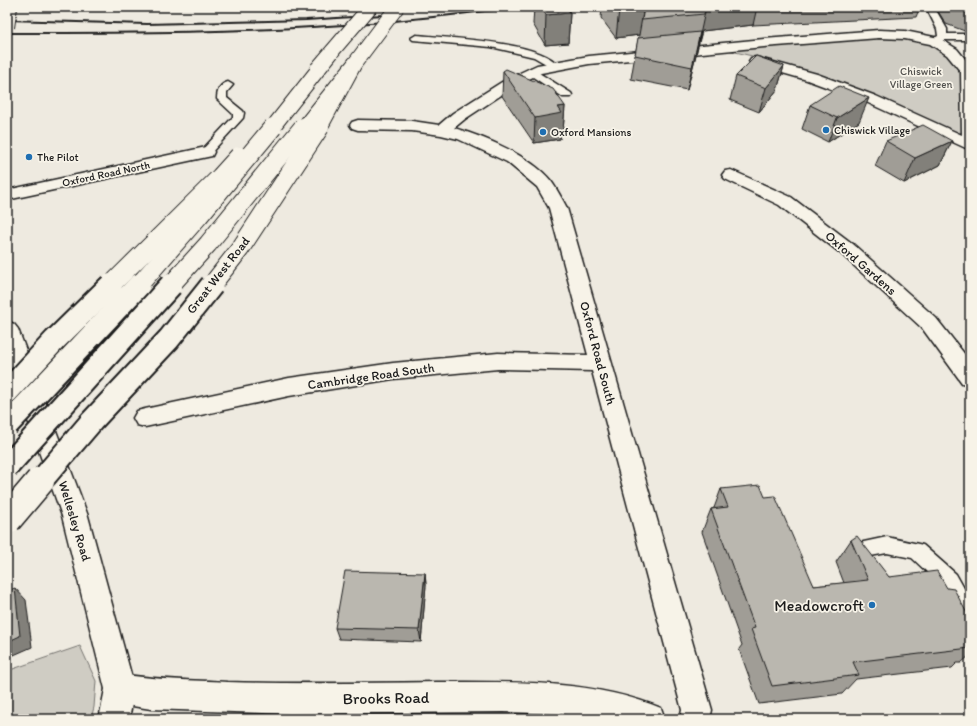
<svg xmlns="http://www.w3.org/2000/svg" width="977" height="726" viewBox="0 0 977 726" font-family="Itim,sans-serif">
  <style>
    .green { fill: #cfccc3; stroke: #767470 }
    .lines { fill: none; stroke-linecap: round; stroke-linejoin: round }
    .service-casing { stroke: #1c1c1c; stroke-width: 3 }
    .minor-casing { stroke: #1c1c1c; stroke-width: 3 }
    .primary-casing { stroke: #1c1c1c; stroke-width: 3 }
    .service { fill: #f7f3e8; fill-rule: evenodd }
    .minor { fill: #f7f3e8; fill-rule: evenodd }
    .primary { fill: #f7f3e8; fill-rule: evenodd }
    .rail { stroke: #1c1c1c; stroke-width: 2 }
    .primary-bridge-casing { stroke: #1c1c1c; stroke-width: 16; stroke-linecap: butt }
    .trunk-bridge-far3-casing { stroke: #1c1c1c; stroke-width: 16; stroke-linecap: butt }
    .trunk-bridge-far2-casing { stroke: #1c1c1c; stroke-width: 20; stroke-linecap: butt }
    .trunk-bridge-far1-casing { stroke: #1c1c1c; stroke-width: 26; stroke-linecap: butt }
    .trunk-bridge-casing { stroke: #1c1c1c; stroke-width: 31; stroke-linecap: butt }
    .motorway-bridge-far2-casing { stroke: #1c1c1c; stroke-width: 16; stroke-linecap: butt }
    .motorway-bridge-far1-casing { stroke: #1c1c1c; stroke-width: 20; stroke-linecap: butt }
    .motorway-bridge-casing { stroke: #1c1c1c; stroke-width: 26; stroke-linecap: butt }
    .primary-bridge { stroke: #f7f3e8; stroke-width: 14 }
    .trunk-bridge-far3 { stroke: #f7f3e8; stroke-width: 14 }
    .trunk-bridge-far2 { stroke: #f7f3e8; stroke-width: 18 }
    .trunk-bridge-far1 { stroke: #f7f3e8; stroke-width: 22 }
    .trunk-bridge { stroke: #f7f3e8; stroke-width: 28 }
    .motorway-bridge-far2 { stroke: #f7f3e8; stroke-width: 14 }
    .motorway-bridge-far1 { stroke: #f7f3e8; stroke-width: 18 }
    .motorway-bridge { stroke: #f7f3e8; stroke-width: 22 }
    .wall { fill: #a09d96; stroke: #1c1c1c }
    .shaded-wall { fill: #82807a; stroke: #1c1c1c }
    .building { fill: #bab7af; stroke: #1c1c1c }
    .poi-dot { fill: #1f6fb2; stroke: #f7f3e8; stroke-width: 1.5 }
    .labels { text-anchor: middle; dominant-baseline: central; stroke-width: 3.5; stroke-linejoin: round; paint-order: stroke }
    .far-park-label { font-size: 11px; fill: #52514e; stroke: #f7f3e8 }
    .far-poi-label { font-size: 11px; fill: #1c1c1c; stroke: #f7f3e8; text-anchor: start }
    .far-street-label { font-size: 11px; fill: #1c1c1c; stroke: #f7f3e8 }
    .street-label { font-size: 13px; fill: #1c1c1c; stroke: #f7f3e8 }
    .near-poi-label { font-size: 16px; fill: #1c1c1c; stroke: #f7f3e8; text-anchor: end }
    .near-street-label { font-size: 16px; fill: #1c1c1c; stroke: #f7f3e8 }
  </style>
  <rect width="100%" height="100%" fill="#eeeae0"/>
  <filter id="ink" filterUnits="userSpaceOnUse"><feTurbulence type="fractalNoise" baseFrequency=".025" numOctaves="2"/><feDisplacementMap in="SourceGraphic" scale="8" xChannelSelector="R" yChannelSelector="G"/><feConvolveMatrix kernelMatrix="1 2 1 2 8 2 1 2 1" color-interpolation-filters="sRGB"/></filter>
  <g filter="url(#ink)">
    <path class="green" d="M872,32L936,39L970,72V143L816,76L752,56L719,48Z
      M80,646L96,681L94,707L91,719H7V671Z"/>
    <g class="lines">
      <g class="service-casing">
        <path id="service" d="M926,7H934L947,29V34H970V40H944L934,44L931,43L929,41L938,36L937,29Z
          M416,35C447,38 539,41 558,65L553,68L534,57L491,47L413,40L411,38Z
          M531,68L571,93L572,95L571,97H563L527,73L526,71Z
          M228,82L233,85L227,92V98L243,111L244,113L243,118L210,154H202L200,152L202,150L233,117V114L217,99C217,91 220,84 228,82Z
          M887,537L923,545L956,574L970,599V626L963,624L942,586L912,558L887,553L865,557L859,555L856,549L859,543Z"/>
      </g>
      <g class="minor-casing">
        <path id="minor" d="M879,30L905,31L939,38L957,49L970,65V150L866,102L807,80L751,64L749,61L751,58L756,57L817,74L876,96L962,135L961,72L947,55L930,44L905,39L879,38L764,47L589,64L541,73L515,86L465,119L454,128C485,137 531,156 551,181C557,189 562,199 567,208L712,710L710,719H680L682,710L592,371L498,369L393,379L289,396L145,427L137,425L133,418L137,411L145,409L289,378L393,363L498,353L588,355L549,208L537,187L507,162L458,139L441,135L412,131L358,130L352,128L350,125L352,122L358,120L412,121L439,125L453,113L505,80L537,65L589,56L764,39Z
          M206,147L212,148L214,152L212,156L7,200V190Z
          M731,170L791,197L853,244L936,318L970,361V385L962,383L922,328L839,252L779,205L725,179L722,175L725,171Z
          M120,674C156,680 192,680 228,682C298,684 368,683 437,682C512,682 590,679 661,708L665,719H587L562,714L504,712L290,714L151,709L120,704L109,700L105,689L109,678Z"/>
      </g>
      <g class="primary-casing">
        <path id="primary" d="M7,321L14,324L18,329L88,516L135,689L129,719H99L105,689L62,516L7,362Z"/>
      </g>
      <use href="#service" class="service"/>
      <use href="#minor" class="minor"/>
      <use href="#primary" class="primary"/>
      <path class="rail" d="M7,20L147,24L306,20L398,14
        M7,33C128,33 249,33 370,23C421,19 472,12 523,7"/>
      <g class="primary-bridge-casing">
        <path id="primary-bridge" d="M7,27L10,7"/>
      </g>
      <g class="trunk-bridge-far3-casing">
        <path id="trunk-bridge-far3" d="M317,69L370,7
          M320,128L355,63L397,7"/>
      </g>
      <g class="trunk-bridge-far2-casing">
        <path id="trunk-bridge-far2" d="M110,286L220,177L239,156
          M211,286L240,249L320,127"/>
      </g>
      <g class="trunk-bridge-far1-casing">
        <path id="trunk-bridge-far1" d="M7,392L55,340L111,285
          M40,482L92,421L169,339L212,285"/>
      </g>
      <g class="trunk-bridge-casing">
        <path id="trunk-bridge" d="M7,520L40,481"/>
      </g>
      <g class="motorway-bridge-far2-casing">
        <path id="motorway-bridge-far2" d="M272,128L332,52
          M303,128L355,63"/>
      </g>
      <g class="motorway-bridge-far1-casing">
        <path id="motorway-bridge-far1" d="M138,286L199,216L273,127
          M170,286L208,244L303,127"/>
      </g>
      <g class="motorway-bridge-casing">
        <path id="motorway-bridge" d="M7,425L139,285
          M7,467L171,285"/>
      </g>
      <use href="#primary-bridge" class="primary-bridge"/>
      <use href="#trunk-bridge-far3" class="trunk-bridge-far3"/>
      <use href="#trunk-bridge-far2" class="trunk-bridge-far2"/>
      <use href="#trunk-bridge-far1" class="trunk-bridge-far1"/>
      <use href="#trunk-bridge" class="trunk-bridge"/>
      <use href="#motorway-bridge-far2" class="motorway-bridge-far2"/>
      <use href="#motorway-bridge-far1" class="motorway-bridge-far1"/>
      <use href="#motorway-bridge" class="motorway-bridge"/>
    </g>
    <path class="wall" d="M534,7H567L570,13L568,43L545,45L533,24Z
      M602,7H920L916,17L753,25L702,31L687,90L631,79L635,55L639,35L616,38L601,18Z
      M937,7H970V33L946,24L936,8Z
      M784,66L777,90L759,112L730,100L736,76Z
      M503,71L565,106L563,131H561L560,139L534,143L502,96Z
      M810,105L859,122L828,142L802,129Z
      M886,141H952L940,165L904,183L875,166Z
      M721,489L765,497L814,586L844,583L836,562L851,540L889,577L947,588L970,619V655L961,663H957L952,668L856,679L842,694L759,704L739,649L742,645L702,532L711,509L714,508Z
      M425,573L426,585L421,642L339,639L335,628Z"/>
    <path class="shaded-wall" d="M635,7H644L639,35L616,38L619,9Z
      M706,7H757L753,25L702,31L698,44Z
      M570,13L568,43L545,45L546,15Z
      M700,32L696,55L687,90L692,67Z
      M784,66L777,90L759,112L766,88Z
      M869,98L859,122L828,142L837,118Z
      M565,106L563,131H561L560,139L534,143L535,118L558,107Z
      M952,141L940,165L904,183L915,158Z
      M425,573L426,585L421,642L419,630Z
      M15,588L26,600L32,647L7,658V642Z"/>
    <path class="building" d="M541,7H567L570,13L546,15Z
      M618,7H635L619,9Z
      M644,7H706L704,14L642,20Z
      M700,32L692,67L635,55L638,38Z
      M756,56L784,66L766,88L736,76Z
      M506,69L553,89L565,106L558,107L562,113L535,118L503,71Z
      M839,86L869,98L837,118L810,105Z
      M923,125L952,141L915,158L886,141Z
      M760,485L765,497L775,496L814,586L868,580L851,540L857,536L889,577L937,571L947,588L954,589L970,619V648L853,662L859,675L772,686L751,629L755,628L711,509L728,507L721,489Z
      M345,571L425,573L419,630L335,628Z
      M15,588L20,636L7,642V591Z"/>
  </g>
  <g class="poi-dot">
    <circle cx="826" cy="130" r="4"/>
    <circle cx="543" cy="132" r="4"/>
    <circle cx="29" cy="157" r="4"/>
    <circle cx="872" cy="605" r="4"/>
  </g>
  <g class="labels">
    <g class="far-park-label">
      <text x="921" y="71">Chiswick<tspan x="921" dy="13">Village Green</tspan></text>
    </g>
    <g class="far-poi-label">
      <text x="834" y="130">Chiswick Village</text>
      <text x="551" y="132">Oxford Mansions</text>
      <text x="37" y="157">The Pilot</text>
    </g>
    <g class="far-street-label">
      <text transform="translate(106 174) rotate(-12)">Oxford Road North</text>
    </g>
    <g class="street-label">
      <text transform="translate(861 263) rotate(41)">Oxford Gardens</text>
      <text transform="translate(218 275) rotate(-52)">Great West Road</text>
      <text transform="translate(598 353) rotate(75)">Oxford Road South</text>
      <text transform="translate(371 376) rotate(-8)">Cambridge Road South</text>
      <text transform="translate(75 521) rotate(73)">Wellesley Road</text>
    </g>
    <g class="near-poi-label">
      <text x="864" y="605">Meadowcroft</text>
    </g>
    <g class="near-street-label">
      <text transform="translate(386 698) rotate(-1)">Brooks Road</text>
    </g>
  </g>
  <rect width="977" height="726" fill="none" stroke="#f7f3e8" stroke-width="24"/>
  <rect x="12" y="12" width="953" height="702" fill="none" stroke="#1c1c1c" stroke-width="1.5" filter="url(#ink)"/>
</svg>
